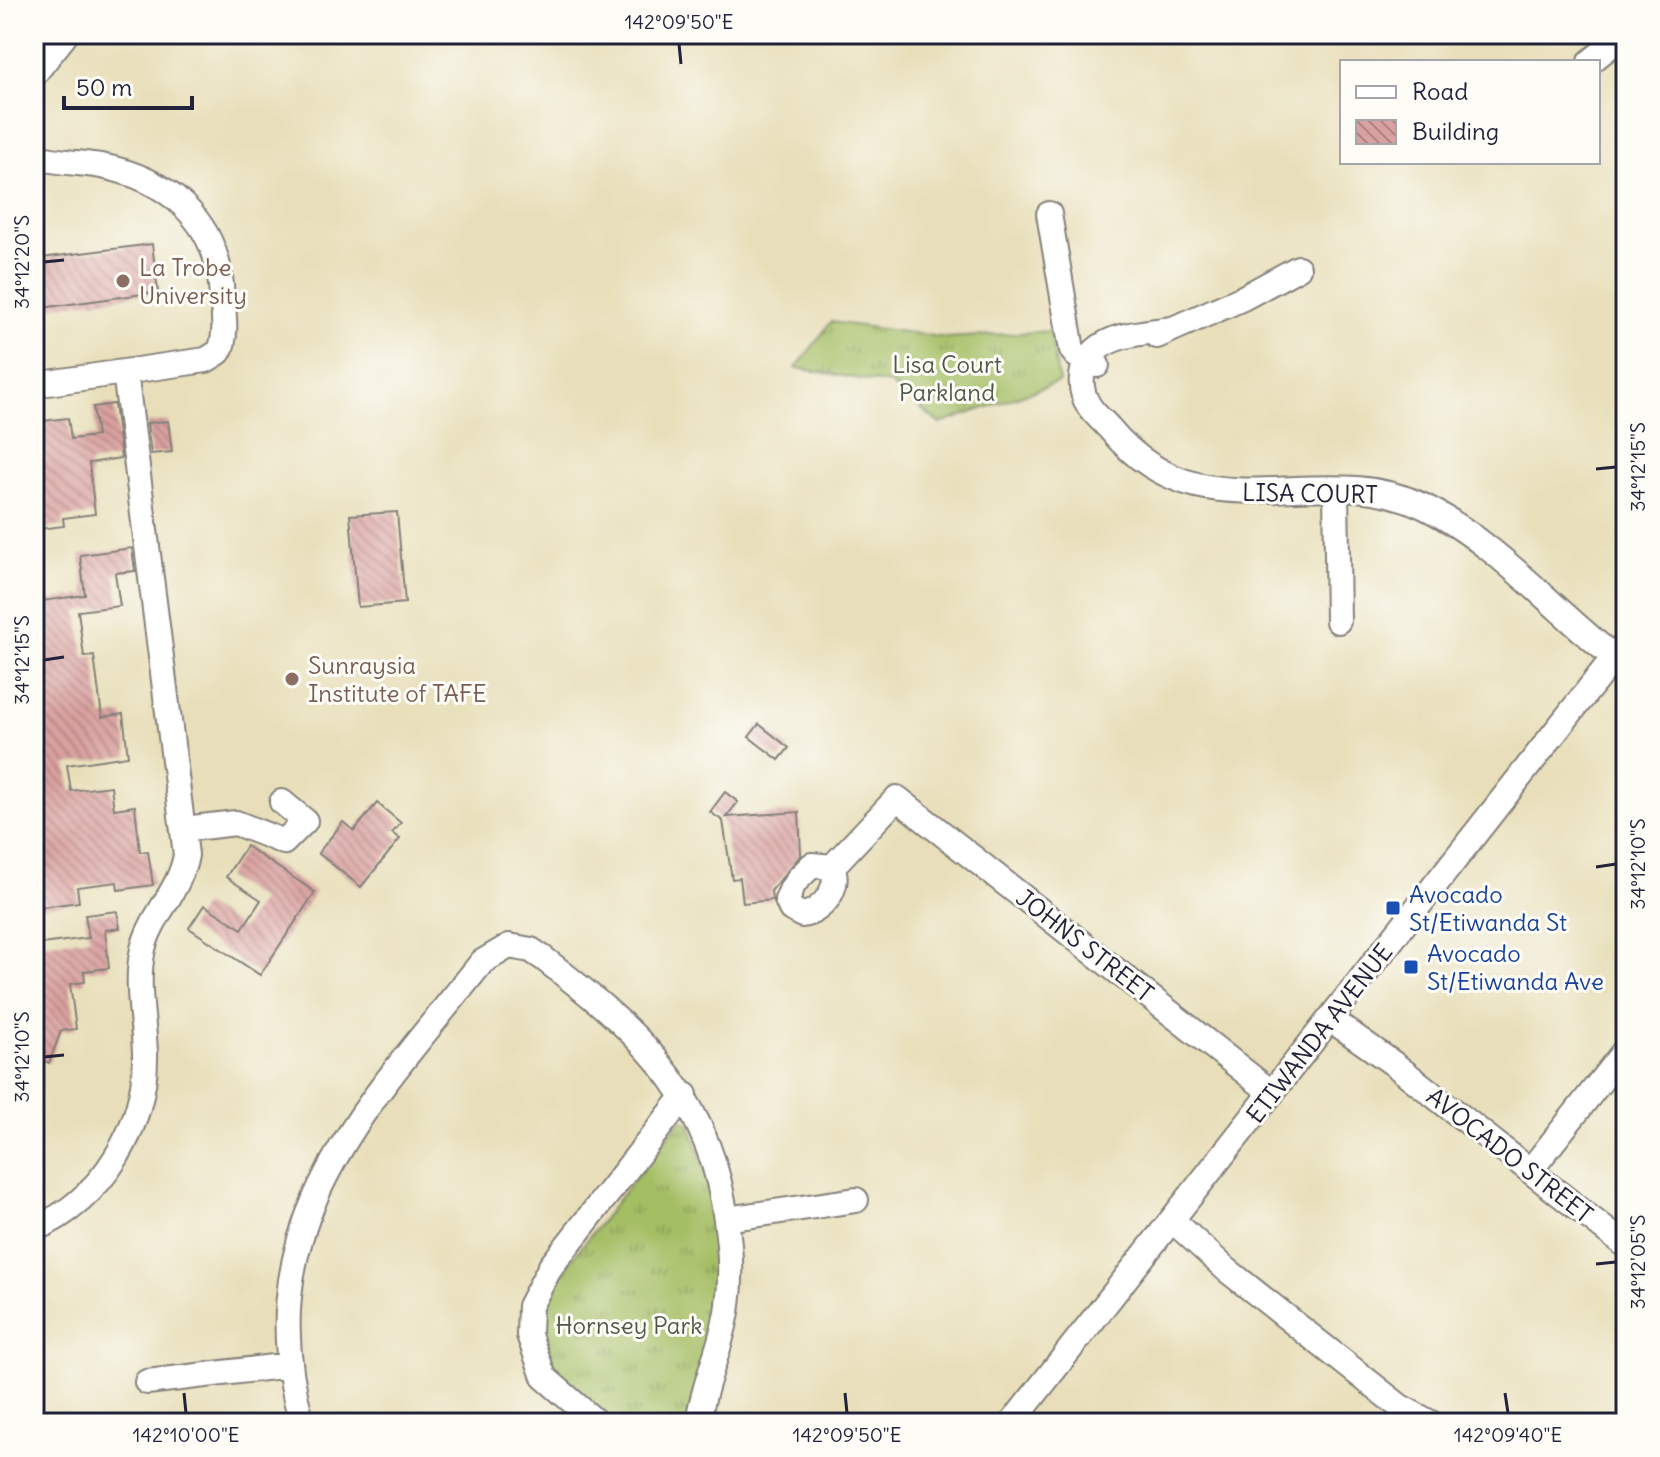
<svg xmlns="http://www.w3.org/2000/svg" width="1660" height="1457" viewBox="0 0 1660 1457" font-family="Delius,sans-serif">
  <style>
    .grass { fill: url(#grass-tufts); stroke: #637050; stroke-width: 2 }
    .building { fill: url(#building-back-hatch) }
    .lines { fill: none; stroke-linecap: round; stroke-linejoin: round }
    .minor-casing { stroke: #85807a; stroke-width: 28 }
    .major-casing { stroke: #85807a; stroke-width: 36 }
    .minor { stroke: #fff; stroke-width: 24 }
    .major { stroke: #fff; stroke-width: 32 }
    .ticks { fill: none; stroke: #22223b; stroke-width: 3 }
    .education-dot { fill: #8d6e63; stroke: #fdfcf7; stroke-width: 3 }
    .transit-dot { fill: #1a4fb4; stroke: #fdfcf7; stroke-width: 3 }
    .labels { text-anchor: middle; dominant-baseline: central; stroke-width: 6; stroke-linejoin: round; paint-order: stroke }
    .education-label { font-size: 24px; fill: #785e54; stroke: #fdfcf7; text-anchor: start }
    .park-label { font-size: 24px; fill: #505949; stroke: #fdfcf7 }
    .street-label { font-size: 24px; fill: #22223b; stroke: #fdfcf7 }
    .transit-label { font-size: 24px; fill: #164399; stroke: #fdfcf7; text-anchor: start }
    .neatline { fill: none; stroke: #22223b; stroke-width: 3 }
    .ticks-label { font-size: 20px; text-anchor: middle; fill: #22223b }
  </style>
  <defs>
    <pattern id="grass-tufts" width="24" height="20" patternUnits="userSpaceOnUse" patternTransform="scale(2)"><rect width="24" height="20" fill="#a4be64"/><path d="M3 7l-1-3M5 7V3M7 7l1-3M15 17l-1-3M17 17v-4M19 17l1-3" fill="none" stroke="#859a54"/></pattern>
    <pattern id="building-back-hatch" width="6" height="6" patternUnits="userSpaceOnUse" patternTransform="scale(2)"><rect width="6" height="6" fill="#d9a19f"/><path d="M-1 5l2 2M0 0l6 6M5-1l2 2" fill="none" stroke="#b08383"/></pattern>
  </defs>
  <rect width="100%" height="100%" fill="#fdfcf7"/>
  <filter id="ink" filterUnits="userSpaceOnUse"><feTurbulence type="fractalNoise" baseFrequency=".0125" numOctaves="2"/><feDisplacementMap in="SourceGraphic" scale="16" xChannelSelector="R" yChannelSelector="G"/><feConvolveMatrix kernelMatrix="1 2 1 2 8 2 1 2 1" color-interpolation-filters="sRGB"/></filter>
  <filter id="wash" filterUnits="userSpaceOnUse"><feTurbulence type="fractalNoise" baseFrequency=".006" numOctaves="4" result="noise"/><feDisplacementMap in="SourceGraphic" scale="32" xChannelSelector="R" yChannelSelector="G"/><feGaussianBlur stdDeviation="1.8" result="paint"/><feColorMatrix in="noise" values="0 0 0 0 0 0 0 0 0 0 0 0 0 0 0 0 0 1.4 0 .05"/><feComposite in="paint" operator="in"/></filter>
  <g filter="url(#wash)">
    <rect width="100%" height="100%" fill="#e8dfba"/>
    <path class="grass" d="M831,322L948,338L1050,331L1059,382L940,424L890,384L796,368Z
      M681,1119L690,1124L718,1212L721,1302L689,1423H611L553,1373L538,1341L543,1296Z"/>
    <g id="blocks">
      <path class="building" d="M152,244L158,292L34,309V259Z
        M114,404L121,458L89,463L95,514L63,518L64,526L39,529L34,422L68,418L71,439L97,436L93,407Z
        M168,421L172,452L151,454L147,423Z
        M397,512L405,603L358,607L350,515Z
        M132,548L135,571L115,573L120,606L78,611L84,657L94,656L102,717L123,714L128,756L67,765L71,791L111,786L114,809L135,806L140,852L148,851L153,885L118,890L117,882L77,887L79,902L34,908V602L85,595L80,555Z
        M759,724L789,748L779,760L749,737Z
        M725,792L738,802L726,817L799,812L801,855L771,891L772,900L743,903L740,878L732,879L723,821L710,812Z
        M377,803L401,823L392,833L400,839L361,887L318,853L343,822L354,831Z
        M246,846L315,892L260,975L189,928L204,905L242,929L261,900L226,877Z
        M117,911L120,928L105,930L109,968L84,971L85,982L70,984L76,1029L61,1031L49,1063L34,1057V945L89,938L85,915Z"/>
    </g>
  </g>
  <g filter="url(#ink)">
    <use href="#blocks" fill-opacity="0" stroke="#85807a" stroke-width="2"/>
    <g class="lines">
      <g class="minor-casing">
        <path id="minor" d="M1590,62L1625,34
          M34,156C56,163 78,162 101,166C165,178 215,218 221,285C222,304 229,335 219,352L206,360L34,385
          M1049,214L1072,350L1076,355L1097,365
          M1170,329C1145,333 1114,333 1095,351C1079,365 1078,389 1089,406C1095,415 1103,421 1110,429C1203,541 1316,455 1423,506C1492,539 1554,610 1614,657
          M1157,336L1243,298L1298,268
          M1336,490L1338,621
          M184,829L236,823L284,842L305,821L282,802
          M798,879L812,865L832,867
          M792,888L787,900L791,909L802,915C822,912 842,887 832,867L897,798L1272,1093
          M1330,1019L1394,1064L1626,1246
          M1530,1171L1626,1049
          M726,1219L856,1200
          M1172,1220L1227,1270L1399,1406L1431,1423
          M34,1229C102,1201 147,1126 145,1053C144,1019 135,984 143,949C151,915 180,891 186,855L125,372
          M147,1382L290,1365
          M302,1423C245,1223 368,1106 482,962L509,946L531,950L543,958C631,1026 702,1086 723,1201C729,1236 733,1270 728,1305C723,1346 703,1383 698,1423
          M597,1423L544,1377L529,1335L530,1306L551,1266L685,1095
          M1012,1423L1626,642"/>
      </g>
      <g class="major-casing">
        <path id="major" d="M34,68L61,34"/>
      </g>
      <use href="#minor" class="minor"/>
      <use href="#major" class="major"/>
    </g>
  </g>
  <path class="ticks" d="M679,44L681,64M44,262L64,260M1596,469L1616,467M44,660L64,657M1596,867L1616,864M44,1057L64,1055M1596,1264L1616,1262M184,1393L186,1413M845,1393L847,1413M1505,1393L1508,1413"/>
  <g class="education-dot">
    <circle cx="123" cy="281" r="8"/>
    <circle cx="292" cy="679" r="8"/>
  </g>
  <g class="transit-dot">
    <rect x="1385" y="900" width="16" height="16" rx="4"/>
    <rect x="1403" y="959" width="16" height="16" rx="4"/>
  </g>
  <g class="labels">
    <g class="education-label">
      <text x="139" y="267">La Trobe<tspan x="139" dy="28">University</tspan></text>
      <text x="308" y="665">Sunraysia<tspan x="308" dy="28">Institute of TAFE</tspan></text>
    </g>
    <g class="park-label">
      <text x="947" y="364">Lisa Court<tspan x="947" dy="28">Parkland</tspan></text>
      <text x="629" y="1325">Hornsey Park</text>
    </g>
    <g class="street-label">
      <text transform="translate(1310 493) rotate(1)">LISA COURT</text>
      <text transform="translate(1085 945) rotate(38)">JOHNS STREET</text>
      <text transform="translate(1319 1033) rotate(-52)">ETIWANDA AVENUE</text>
      <text transform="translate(1510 1155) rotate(38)">AVOCADO STREET</text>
    </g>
    <g class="transit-label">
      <text x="1409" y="894">Avocado<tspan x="1409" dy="28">St/Etiwanda St</tspan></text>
      <text x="1427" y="953">Avocado<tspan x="1427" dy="28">St/Etiwanda Ave</tspan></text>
    </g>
  </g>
  <rect width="1660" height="1457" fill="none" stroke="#fdfcf7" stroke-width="88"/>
  <rect x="1340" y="60" width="260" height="104" fill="#fdfcf7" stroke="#a5a5ac" stroke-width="2"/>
  <rect x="1356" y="86" width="40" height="12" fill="#ffffff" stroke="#a5a5ac" stroke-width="2"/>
  <text x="1412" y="100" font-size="24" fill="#22223b">Road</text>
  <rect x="1356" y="120" width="40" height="24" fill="url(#building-back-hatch)" stroke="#a5a5ac" stroke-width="2"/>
  <text x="1412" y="140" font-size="24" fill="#22223b">Building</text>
  <path d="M64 96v12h128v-12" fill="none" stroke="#22223b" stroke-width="4"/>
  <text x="76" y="96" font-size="24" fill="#22223b" stroke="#fdfcf7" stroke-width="6" paint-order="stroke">50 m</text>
  <rect x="44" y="44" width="1572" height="1369" class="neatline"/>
  <g class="ticks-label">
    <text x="679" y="29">142°09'50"E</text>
    <text transform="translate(22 262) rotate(-90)" y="7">34°12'20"S</text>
    <text transform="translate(1638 467) rotate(-90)" y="7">34°12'15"S</text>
    <text transform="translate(22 660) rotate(-90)" y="7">34°12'15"S</text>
    <text transform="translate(1638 864) rotate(-90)" y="7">34°12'10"S</text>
    <text transform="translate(22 1057) rotate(-90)" y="7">34°12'10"S</text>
    <text transform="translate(1638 1262) rotate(-90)" y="7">34°12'05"S</text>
    <text x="186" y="1442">142°10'00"E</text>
    <text x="847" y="1442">142°09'50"E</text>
    <text x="1508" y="1442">142°09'40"E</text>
  </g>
</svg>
